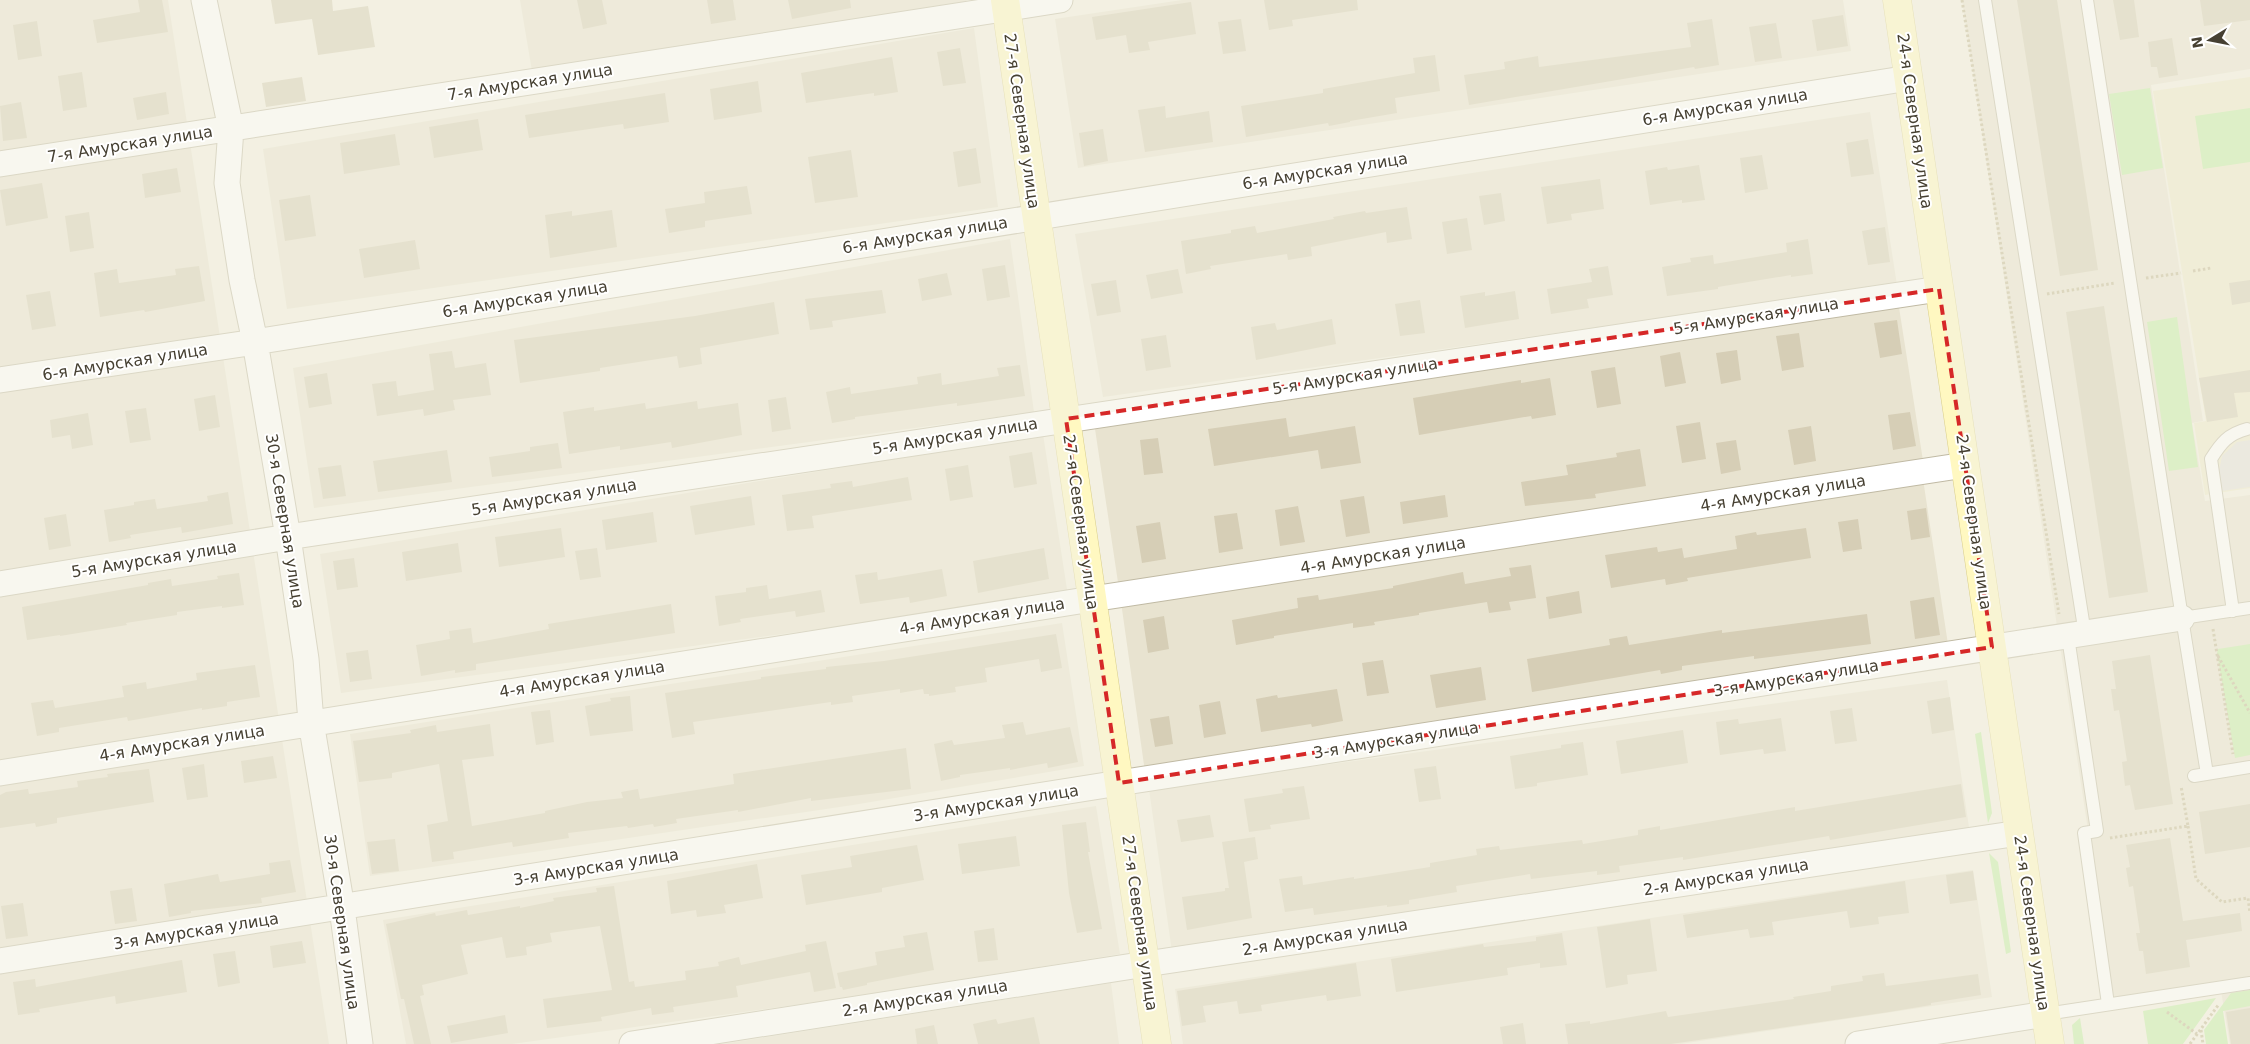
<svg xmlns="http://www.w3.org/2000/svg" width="2250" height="1044" viewBox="0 0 2250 1044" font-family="'DejaVu Sans',sans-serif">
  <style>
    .residential { fill: #e8e3d0 }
    .education { fill: #eee9ca }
    .green { fill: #c4eda6 }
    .parking { fill: #e3e1dc }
    .building { fill: #d6ceb6 }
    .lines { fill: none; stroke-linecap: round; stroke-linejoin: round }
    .lane-casing { stroke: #c0baa4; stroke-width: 14 }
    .street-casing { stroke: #c0baa4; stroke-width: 27 }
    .secondary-casing { stroke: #d9ce8c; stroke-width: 29 }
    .path { stroke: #c3b894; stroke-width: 3; stroke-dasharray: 2.5 2.5; stroke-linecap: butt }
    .lane { stroke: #fff; stroke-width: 12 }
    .street { stroke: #fff; stroke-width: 25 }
    .secondary { stroke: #fff8c1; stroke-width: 28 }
    .marked { fill: none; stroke: #d62828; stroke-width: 4; stroke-dasharray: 10 6; stroke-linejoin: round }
    .labels { text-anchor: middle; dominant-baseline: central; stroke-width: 4; stroke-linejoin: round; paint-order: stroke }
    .street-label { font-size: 16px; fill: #464032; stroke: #fff }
  </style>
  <rect width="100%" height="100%" fill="#f3f0e2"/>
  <path class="residential" d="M0,0H168L329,1044H0Z
    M520,0H966L967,1L532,71Z
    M1182,0H1843L1851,51L1078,168L1055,19Z
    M1962,0H2250V69L2151,85L2203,421L2192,423L2205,501L2250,495V1044H2230L2221,991L2115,1008Z
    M974,28L998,207L287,309L263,149Z
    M1870,112L1897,285L1103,397L1075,234Z
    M1010,239L1034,412L314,508L293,368Z
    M1898,301L1924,467L1119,589L1095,429Z
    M1043,434L1068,596L341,693L320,554Z
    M1923,479L1949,651L1145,772L1121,602Z
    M1062,623L1084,766L853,805L370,876L350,734Z
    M1947,680L1970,834L1172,952L1149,789Z
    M1096,806L1120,954L852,997L512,1044H406L383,920Z
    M1973,870L1992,997L1680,1044H1183L1175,989Z
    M1111,983L1119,1044H722Z"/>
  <path class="education" d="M2250,77V488L2205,495L2194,423L2206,421L2153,91Z"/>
  <path class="green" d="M2150,88L2163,168L2122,175L2109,94Z
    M2250,108V162L2203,169L2195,116Z
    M2177,317L2198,467L2169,471L2147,322Z
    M2250,644V755L2235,758L2217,653L2218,649Z
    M1981,732L1992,813L1988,823L1975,734Z
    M1989,853L1998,862L2011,952L2006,954Z
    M2250,990V1006L2223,1011L2228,1044H2206L2204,1030L2231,993Z
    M2216,998L2183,1044H2148L2143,1011Z
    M2080,1018L2084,1044H2074L2072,1025Z"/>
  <path class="parking" d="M2250,440V487L2222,491L2219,471L2222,456L2237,442Z"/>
  <path class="building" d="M138,0H162L168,32L97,43L93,20L140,12Z
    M271,0H332L333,11L368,6L375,47L318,55L312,19L275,24Z
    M577,0H602L607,24L583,29Z
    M707,0H733L736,20L711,24Z
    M788,0H850L851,8L792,19Z
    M1264,0H1357L1358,10L1292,20L1293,26L1269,30Z
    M2017,0H2057L2098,270L2060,276Z
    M2113,0H2134L2139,37L2120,40Z
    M2200,0H2250V20L2204,26Z
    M1191,2L1196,34L1148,42L1150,50L1129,53L1126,35L1096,40L1092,17Z
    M1843,15L1848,46L1817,51L1812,20Z
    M1241,19L1246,51L1223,54L1218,22Z
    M1712,19L1719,65L1695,69L1694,67L1469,105L1464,75L1505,69L1504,62L1538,56L1539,67L1691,47L1687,23Z
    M37,21L42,56L18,60L13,25Z
    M1776,23L1782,58L1755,62L1749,27Z
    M2172,38L2178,75L2159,78L2157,67H2151L2148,42Z
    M960,48L966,83L943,86L937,52Z
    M1435,55L1440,91L1395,98L1397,113L1350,121V122L1329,126L1328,123L1246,137L1241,106L1323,93V89L1415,73L1413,58Z
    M892,57L898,92L874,96V93L806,103L801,73Z
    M82,72L87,107L63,111L58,76Z
    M302,77L306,101L266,107L262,83Z
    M758,81L762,112L714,120L710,89Z
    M166,92L169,114L137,120L133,98Z
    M665,93L669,122L624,129L623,124L529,138L525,115Z
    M21,102L27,138L3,141L0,106Z
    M1165,106L1166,118L1209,111L1213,142L1145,152L1138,110Z
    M478,119L483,150L434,158L429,127Z
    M1103,129L1108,161L1084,166L1079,133Z
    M395,134L400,165L344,174L340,143Z
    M1868,139L1874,174L1851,177L1846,143Z
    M976,148L981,183L958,187L953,152Z
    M851,150L858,197L815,203L808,157Z
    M1762,155L1768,189L1745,193L1740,158Z
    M1699,165L1705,200L1682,203V200L1650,205L1645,171L1667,167L1668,170Z
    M177,168L181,192L145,198L142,174Z
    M1600,179L1604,209L1571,214L1572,220L1547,224L1541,187Z
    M42,183L48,218L6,226L0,190Z
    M747,186L752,214L705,221V227L669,233L665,209L705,203L704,192Z
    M1501,193L1505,221L1484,225L1479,196Z
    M310,195L316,236L285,241L279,200Z
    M1407,207L1412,239L1387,243L1386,232L1311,247L1312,256L1288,260L1287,254L1210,266L1211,269L1186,274L1181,241L1231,233V230L1255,226L1257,233L1334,219L1333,217L1365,211L1366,213Z
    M612,210L617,247L550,258L545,215L572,211V216Z
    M89,212L94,248L70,252L65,216Z
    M1467,218L1472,250L1447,254L1442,222Z
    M1885,227L1890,262L1868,265L1862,231Z
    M1808,239L1813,274L1791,277V275L1718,287V289L1667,296L1662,267L1691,262L1690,258L1713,255L1714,264L1787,252L1786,243Z
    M415,240L420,269L364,278L359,249Z
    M1005,265L1010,297L987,301L982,269Z
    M199,266L205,301L145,312L144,310L100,317L94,273L117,269L119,283L176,275L175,269Z
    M1608,266L1613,295L1587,299L1589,308L1551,314L1547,289L1592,282L1589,269Z
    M1178,269L1183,293L1151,299L1146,275Z
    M947,273L952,295L922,301L918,279Z
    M1116,280L1121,312L1097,316L1091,284Z
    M2250,280V302L2232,305L2229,283Z
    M882,290L886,313L832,321L833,327L810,330L805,299Z
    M50,291L56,326L32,330L26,295Z
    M1515,291L1519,319L1465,328L1460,296L1485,292V296Z
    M1420,300L1425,333L1400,336L1395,304Z
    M774,302L779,334L700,348L702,364L679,368L677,356L600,368V371L520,383L514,340L695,316Z
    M2104,306L2148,592L2109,598L2066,312Z
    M1332,319L1336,344L1256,360L1251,327L1275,323L1277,330Z
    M1897,320L1902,354L1880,358L1874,323Z
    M1799,333L1804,367L1782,371L1776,336Z
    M1166,335L1171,367L1146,371L1141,339Z
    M1737,350L1741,380L1721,384L1716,353Z
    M452,351L455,368L486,363L491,395L453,400L455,410L424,416L423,409L377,416L372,384L396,381L398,396L434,390L429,354Z
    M1680,352L1686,383L1665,387L1660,356Z
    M1020,365L1025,396L957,406V403L922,408L855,417V419L832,423L826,392L850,387L851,394L918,384L917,377L941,373L942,385L999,376L997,368Z
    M1615,367L1621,404L1597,408L1591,371Z
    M2250,370V392L2234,393L2238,417L2207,422L2199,378Z
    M327,373L332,404L309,408L304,377Z
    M1550,378L1556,415L1532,419L1531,416L1419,435L1413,398L1521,380V383Z
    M215,395L220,427L199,431L194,399Z
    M786,397L791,429L772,432L768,400Z
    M697,401L698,409L738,403L742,435L672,448L671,442L620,450V446L569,454L563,412L594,407V411L645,403L646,409Z
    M146,408L151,440L130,443L125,411Z
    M1910,412L1916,446L1893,450L1888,415Z
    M88,413L93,445L72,449L70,435L52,438L50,420Z
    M1286,418L1289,437L1355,426L1361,463L1321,469L1318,450L1214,466L1208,429Z
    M1700,422L1706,459L1682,463L1676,426Z
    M1811,426L1816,461L1794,465L1788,430Z
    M1158,438L1163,473L1144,475L1140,440Z
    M1736,440L1741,470L1721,474L1716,443Z
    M558,443L562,468L492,477L489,457L530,451V447Z
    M1640,449L1646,486L1595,494L1596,498L1525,506L1521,482L1568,475L1566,465L1617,457L1616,453Z
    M447,450L452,482L378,492L373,461Z
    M1032,452L1037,484L1014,488L1009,456Z
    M341,465L346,496L323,499L318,468Z
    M968,465L973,497L950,501L945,469Z
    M908,477L912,500L812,516L814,528L787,531L782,495L831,488L830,484L852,481L853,487Z
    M228,492L233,524L182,533L181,527L130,535L131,538L109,542L104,510L134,505V502L155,499L157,509L208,501L207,496Z
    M1445,495L1448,517L1403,524L1400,502Z
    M751,496L755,525L695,535L690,506Z
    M1364,496L1370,533L1346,537L1340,500Z
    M1298,506L1305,542L1280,546L1275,510Z
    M1926,508L1930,537L1911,540L1907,511Z
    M653,512L657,542L606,550L602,520Z
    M1237,513L1243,549L1219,553L1214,516Z
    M66,514L71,546L49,550L44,518Z
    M1858,519L1862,549L1843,552L1838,522Z
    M1160,522L1166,559L1142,563L1136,526Z
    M561,528L565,557L499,567L495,537Z
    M1806,528L1811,558L1687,578L1688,581L1666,585L1665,579L1611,588L1605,555L1657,547L1658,552L1682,548L1684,558L1737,549L1735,536L1756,532L1757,535Z
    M458,543L462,572L406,581L402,552Z
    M597,548L601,577L580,580L575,551Z
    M1044,548L1049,579L978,593L973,561Z
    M354,558L358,587L337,590L333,561Z
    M1531,565L1536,598L1509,602L1511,610L1489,613L1487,602L1419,613V615L1374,622L1375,625L1353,628V623L1274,636V638L1236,645L1232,620L1298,608L1297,598L1318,595L1319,600L1393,588V586L1463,572L1465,584L1511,576L1509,568Z
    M942,569L947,596L910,603L909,597L860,604L855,575L877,572L878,580Z
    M239,573L244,605L222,608V606L177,612V615L126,623L127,625L60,636V635L27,640L22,607L148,585V583L171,579L172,586L218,579L217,576Z
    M767,585L769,599L821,590L825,612L796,617L795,611L740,619L741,622L719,626L715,596L746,592V588Z
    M1579,591L1582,613L1549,619L1546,597Z
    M1934,597L1940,635L1915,639L1910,601Z
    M671,604L675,633L476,664V670L455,673V670L421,676L416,645L450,639L449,631L471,628L473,643L549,629L548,624Z
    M1867,614L1871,644L1754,659V656L1682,666V670L1661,674L1660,670L1532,692L1527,659L1610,645L1609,639L1627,636L1629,645L1722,630V633Z
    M1164,616L1169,649L1148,653L1143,620Z
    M1056,634L1062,668L1041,672L1039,659L985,668L987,682L955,687L956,692L929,696V694H924L923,689L900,693V689L852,696L853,702L831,705V702L693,722L695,734L672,738L665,693L761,679V677L826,669V667L884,661Z
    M368,650L372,679L350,682L346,653Z
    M2150,655L2173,804L2135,810L2130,785L2125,786L2122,762L2127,761L2119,710L2114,711L2111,689H2116L2112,661Z
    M1383,660L1389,693L1367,696L1362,663Z
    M255,665L260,697L227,702V706L202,710V708L128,721L127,717L59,728V732L37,736L31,703L53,700L55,708L124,697L122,686L146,682L147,689L197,680L196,673Z
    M1481,667L1486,700L1436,708L1430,675Z
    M1337,689L1343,721L1312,727L1311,724L1261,732L1256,699L1277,695L1278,698Z
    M630,696L633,731L590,736L585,706L611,701L610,698Z
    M1950,697L1954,730L1932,734L1927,701Z
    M1220,701L1226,734L1204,738L1199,705Z
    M1852,708L1857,741L1835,744L1830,711Z
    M550,710L554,742L536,745L531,712Z
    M1169,716L1173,744L1155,747L1150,719Z
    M1781,718L1786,751L1764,754L1763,749L1720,755L1716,722L1738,719L1739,724Z
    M1023,722L1026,735L1070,727L1078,762L1048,768L1047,763L1010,770V768L960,775V777L941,781L934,744L952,740L954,745L1005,738L1002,725Z
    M490,724L494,756L462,760L472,826L545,813V811L587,802L623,798L621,792L638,789L640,799L734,784L733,774L906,748L911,789L811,801V798L738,812V810L676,819L677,823L654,827L653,824L628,828L627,826L568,833L569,838L550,841L513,847L512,842L453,852L454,859L432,862L427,825L448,821L439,764L392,773V778L359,782L353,741L411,733L410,730L436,725L437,732Z
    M1683,730L1688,763L1621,774L1616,741Z
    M1583,742L1588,775L1537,783V786L1515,789L1510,756L1561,748V745Z
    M273,756L277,778L244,783L241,761Z
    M204,764L208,797L187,800L182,768Z
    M1436,766L1441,799L1419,802L1414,769Z
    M149,769L154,802L57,818V823L36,827L35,823L0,828V795L6,792L28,789L29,794L78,787L77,781L108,777L107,774Z
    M1961,784L1966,817L1830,840L1829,836L1683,860V857L1619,866L1620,872L1597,875V871L1531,879L1530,874L1456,886L1457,892L1409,900V904L1387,907V905L1314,915L1313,908L1285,912L1279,879L1302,876L1303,885L1354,877V879L1430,867V863L1477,855L1476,849L1499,846L1500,850L1582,840L1583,844L1638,835V830L1660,826V830L1795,807V811Z
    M1304,786L1310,819L1270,825L1271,829L1249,832L1244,799L1283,793L1282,789Z
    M2250,804V847L2205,854L2199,812Z
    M1210,815L1214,837L1181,842L1177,820Z
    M1086,822L1090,852H1088L1102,929L1077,933L1069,893L1062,825Z
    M1016,836L1020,866L962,874L958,844Z
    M1255,837L1258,859L1244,862L1252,918L1187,930L1182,897L1225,891V888H1229L1222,842Z
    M2170,838L2183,921L2240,913L2242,931L2186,940L2190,967L2146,974L2143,951H2139L2136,933H2140L2133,886L2129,887L2126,868L2130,867L2126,845Z
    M395,839L399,871L372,874L367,842Z
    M917,845L924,880L882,888V892L806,905L801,875L852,867L850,856Z
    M290,860L296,892L261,898L262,903L191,911V913L169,917L164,884L218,874L220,882L270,874L269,863Z
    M757,864L763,898L724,905L726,913L697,917L696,910L671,914L667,881Z
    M1973,871L1977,900L1950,904L1946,875Z
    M1905,881L1909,913L1878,917L1879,924L1850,928L1847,911L1772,922L1774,935L1750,938L1748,929L1687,938L1683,915Z
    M614,886L629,982L634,981L635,987L686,980L685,971L719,966L718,962L739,957L741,965L806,951L805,945L826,941L836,988L814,992L810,972L736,986L738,997L673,1007L674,1012L652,1015L651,1008L601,1017L602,1021L547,1028L543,999L612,990L600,926L550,933L552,942L526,947L527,955L506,958L502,937L461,945L468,974L422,985L424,995L420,996L431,1044H414L404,999H401L386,924L435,913L436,916L467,910L468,915L520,906V908L554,901L553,898L597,892L596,888Z
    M132,888L137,921L115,924L110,891Z
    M23,903L28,936L6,939L1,906Z
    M1650,919L1657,971L1627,975L1628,984L1606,988L1597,927Z
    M994,928L998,960L978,962L974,931Z
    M927,932L934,970L867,983V985L843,990L842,987H840L837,973L877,965L875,952L905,947L903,936Z
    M1562,933L1567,965L1540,968V963L1507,968L1508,975L1396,992L1391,959L1483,944L1484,947L1536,941V937Z
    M302,941L306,963L273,968L270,946Z
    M235,951L240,983L218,987L213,954Z
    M182,960L187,992L116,1004L115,996L39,1009L40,1012L18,1015L13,982L35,979L36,987Z
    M1356,963L1361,996L1327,1001L1326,995L1261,1005L1262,1011L1239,1014L1237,1001L1203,1006L1206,1022L1182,1026L1177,991Z
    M1884,973L1886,986L1978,974L1981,995L1931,1003V1005L1889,1012L1671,1044H1568L1565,1024L1590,1021V1024L1666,1011L1668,1017L1794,999L1793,997L1831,991V986L1863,981L1862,976Z
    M2250,1008V1044H2231L2226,1012Z
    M505,1015L508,1033L451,1043L447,1026Z
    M1034,1017L1040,1044H978L973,1024L996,1019L998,1024Z
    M1523,1023L1526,1044H1503L1500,1027Z
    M934,1025L938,1044H917L915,1029Z"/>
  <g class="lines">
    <g class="lane-casing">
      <path id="lane" d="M1985,0L2085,634
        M2087,0L2182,618L2250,608
        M2233,611L2211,459C2221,443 2228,434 2247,429
        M2182,618L2207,774
        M2068,637L2097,831L2084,833L2108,1004
        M2194,776L2250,767
        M2046,1014L2250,983"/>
    </g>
    <g class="street-casing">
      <path id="street" d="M204,0L231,129L227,183L242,280L255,342L288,537L306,659L311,722L342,908L360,1044
        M0,164L1060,0
        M0,380L255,342L1909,78
        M0,584L288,537L1939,289
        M0,773L1092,599L1965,465
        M0,961L1119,783L2182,618
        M632,1044L1146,964L2019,833
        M1858,1044L2046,1014"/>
    </g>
    <g class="secondary-casing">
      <path id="secondary" d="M1005,0L1157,1044
        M1897,0L2050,1044"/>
    </g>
    <path class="path" d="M1962,0L2059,614
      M2193,271L2211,268
      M2146,278L2181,273
      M2047,294L2115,283
      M2213,629L2233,754
      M2218,656L2250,713
      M2188,826L2196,879L2222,902L2248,898L2250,913
      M2110,838L2188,826L2181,786
      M2167,1012L2197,1034
      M2201,1030L2203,1044
      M2190,1044L2219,1004"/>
    <use href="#lane" class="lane"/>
    <use href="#street" class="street"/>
    <use href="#secondary" class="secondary"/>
  </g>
  <path d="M0 0H2250V1044H0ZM1939,289L1992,647L1119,783L1066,419Z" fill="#f3f0e2" fill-opacity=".55" fill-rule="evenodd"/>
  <path class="marked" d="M1939,289L1992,647L1119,783L1066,419Z"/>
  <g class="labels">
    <g class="street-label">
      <text transform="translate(530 82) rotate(-9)">7-я Амурская улица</text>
      <text transform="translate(1725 107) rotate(-9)">6-я Амурская улица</text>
      <text transform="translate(1022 121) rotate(82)">27-я Северная улица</text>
      <text transform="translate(1915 121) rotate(82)">24-я Северная улица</text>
      <text transform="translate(130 144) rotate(-9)">7-я Амурская улица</text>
      <text transform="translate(1325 171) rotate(-9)">6-я Амурская улица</text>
      <text transform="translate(925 235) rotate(-9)">6-я Амурская улица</text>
      <text transform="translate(525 299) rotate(-9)">6-я Амурская улица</text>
      <text transform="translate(1756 316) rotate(-9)">5-я Амурская улица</text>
      <text transform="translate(125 362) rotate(-9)">6-я Амурская улица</text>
      <text transform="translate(1355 376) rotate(-9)">5-я Амурская улица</text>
      <text transform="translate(955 436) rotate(-9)">5-я Амурская улица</text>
      <text transform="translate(1783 493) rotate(-9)">4-я Амурская улица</text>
      <text transform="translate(554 497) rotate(-9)">5-я Амурская улица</text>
      <text transform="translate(285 521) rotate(81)">30-я Северная улица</text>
      <text transform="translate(1081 522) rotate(82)">27-я Северная улица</text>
      <text transform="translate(1974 522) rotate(82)">24-я Северная улица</text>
      <text transform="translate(1383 555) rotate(-9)">4-я Амурская улица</text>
      <text transform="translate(154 559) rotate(-9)">5-я Амурская улица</text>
      <text transform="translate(982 616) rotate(-9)">4-я Амурская улица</text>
      <text transform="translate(1796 678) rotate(-9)">3-я Амурская улица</text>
      <text transform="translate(582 679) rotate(-9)">4-я Амурская улица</text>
      <text transform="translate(1396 740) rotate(-9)">3-я Амурская улица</text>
      <text transform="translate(182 743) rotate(-9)">4-я Амурская улица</text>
      <text transform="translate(996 803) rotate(-9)">3-я Амурская улица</text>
      <text transform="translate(596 867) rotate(-9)">3-я Амурская улица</text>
      <text transform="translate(1726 877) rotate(-9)">2-я Амурская улица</text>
      <text transform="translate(342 922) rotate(82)">30-я Северная улица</text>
      <text transform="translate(1140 923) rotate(82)">27-я Северная улица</text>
      <text transform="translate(2032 923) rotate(82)">24-я Северная улица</text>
      <text transform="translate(196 931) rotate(-9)">3-я Амурская улица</text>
      <text transform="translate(1325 937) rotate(-9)">2-я Амурская улица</text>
      <text transform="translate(925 998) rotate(-9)">2-я Амурская улица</text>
    </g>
  </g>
  <g transform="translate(2210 40) rotate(260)" stroke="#ffffff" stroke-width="4" paint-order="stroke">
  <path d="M0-4L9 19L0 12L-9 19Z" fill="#464032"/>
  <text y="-8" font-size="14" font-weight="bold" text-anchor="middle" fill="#464032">N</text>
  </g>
</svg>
